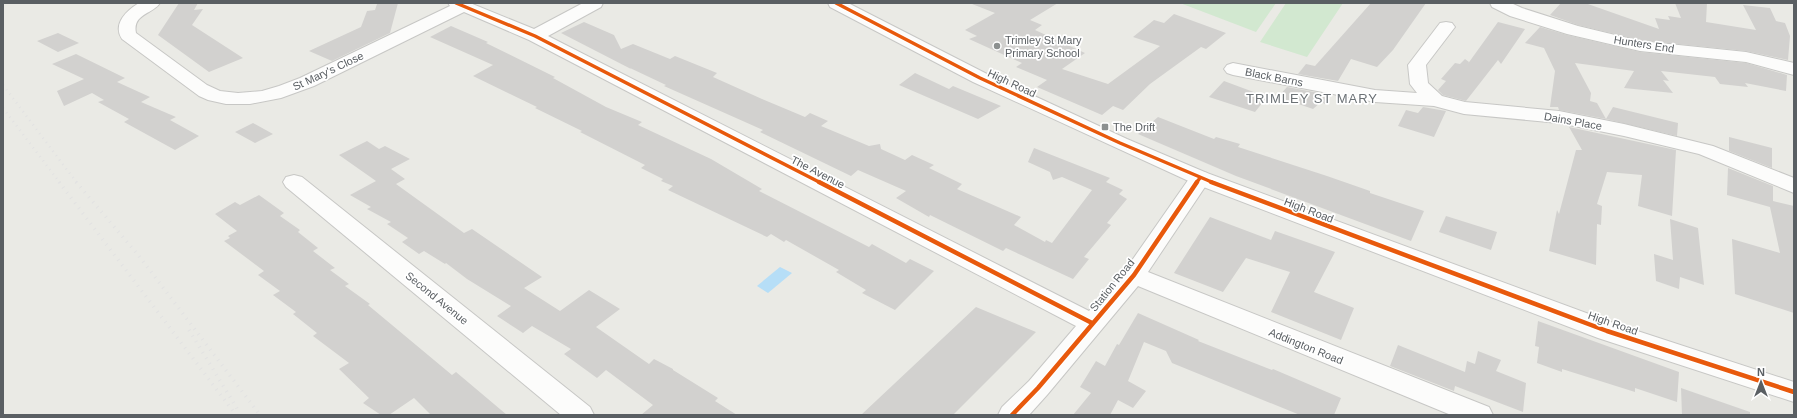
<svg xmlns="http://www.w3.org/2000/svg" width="1797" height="418" viewBox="0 0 1797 418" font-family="Arial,sans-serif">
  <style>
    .green { fill: #d2e8d0 }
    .water { fill: #b6def7 }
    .building { fill: #d2d1cf }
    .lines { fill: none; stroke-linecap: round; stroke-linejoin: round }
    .minor-casing { stroke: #c7c7c5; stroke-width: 2 }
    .tertiary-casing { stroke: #c7c7c5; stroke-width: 2 }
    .minor { fill: #fcfcfb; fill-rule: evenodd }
    .tertiary { fill: #fcfcfb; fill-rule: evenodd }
    .rail-far1 { stroke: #e2e2e2; stroke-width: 2.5; stroke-dasharray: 1 4.5; stroke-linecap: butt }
    .rail { stroke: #e2e2e2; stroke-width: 3.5; stroke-dasharray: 1 5.5; stroke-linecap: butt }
    .cycleway-far1-casing { stroke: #fff; stroke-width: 5.5 }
    .cycleway-casing { stroke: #fff; stroke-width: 7 }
    .cycleway-far1 { stroke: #e8590c; stroke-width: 3.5 }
    .cycleway { stroke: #e8590c; stroke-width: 4.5 }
    .poi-dot { fill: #8c9090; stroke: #fff; stroke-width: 1.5 }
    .labels { text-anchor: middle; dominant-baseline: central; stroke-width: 3.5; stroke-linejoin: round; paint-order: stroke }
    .poi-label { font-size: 11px; fill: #5a5f63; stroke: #fff; text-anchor: start }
    .street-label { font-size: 11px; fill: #5a5f63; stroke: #fff }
    .quarter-label { font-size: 13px; letter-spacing: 1px; fill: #6b7175; stroke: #fff }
  </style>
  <rect width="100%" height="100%" fill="#eaeae5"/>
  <path class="green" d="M1180,3H1276L1256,32Z
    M1286,3H1343L1307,57L1260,42Z"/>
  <path class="water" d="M780,267L792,273L768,293L757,286Z"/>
  <path class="building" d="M179,3H198L194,10L203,9L192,25L243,58L209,72L158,35Z
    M398,3L390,33L332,61L309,51L361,27L367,11L375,10L377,4Z
    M972,3H1058L1030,20L1042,25L1035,30L1085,53L1062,69L1108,84L1160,46L1133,37L1154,20L1164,23L1174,14L1226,33L1206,49L1201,47L1150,84L1123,110L1113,106L1102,115L1037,87L1047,80L1016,67L1022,63L969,39L977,36L965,30L995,13L972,4Z
    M1371,3H1426L1393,50L1377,67L1351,59L1338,81L1298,74L1306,64L1315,66Z
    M1561,3H1585L1659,29L1655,18L1670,20L1668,16L1681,18L1675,3H1707L1706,22L1756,30L1743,5L1770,8L1776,21L1785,23L1790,36L1788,60L1746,51L1640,40L1578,25L1550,15Z
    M584,22L614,35L621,49L633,44L670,59L675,56L717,73L713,77L762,99L805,117L810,113L828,121L821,126L869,146L880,144L881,149L905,160L912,155L934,165L929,168L962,184L957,189L1021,217L1014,225L1045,242L1046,240L1052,243L1092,190L1062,177L1053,180L1050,172L1028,162L1034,148L1110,178L1106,182L1123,190L1119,194L1127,199L1107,223L1111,225L1084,257L1089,259L1073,279L1006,248L1003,251L930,215L929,217L896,198L906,191L858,170L851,176L760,132L763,130L664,86L666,85L630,68L631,69L561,33Z
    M1498,22L1525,29L1501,64L1498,60L1466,101L1443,95L1438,90L1446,81L1441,79L1455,63L1460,64L1465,59L1469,62L1467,65Z
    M451,26L488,42L486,43L555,77L553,78L606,107L642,122L638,125L711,159L762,189L759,191L869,247L872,244L906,263L910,259L934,271L895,310L862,293L866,290L836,272L839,270L786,240L784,242L771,234L767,237L668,190L673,186L661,181L663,179L641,168L645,165L580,132L582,131L535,108L537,107L473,76L493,65L430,37Z
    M1540,27L1567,35L1640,52L1746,63L1787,75L1786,91L1745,83L1748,87L1720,84L1715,77L1661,71L1669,81L1663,80L1673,93L1624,88L1634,71L1575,63L1591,93L1590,101L1597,103L1606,119L1559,110L1558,107H1550L1555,71L1544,48L1525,43Z
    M58,33L79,43L58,52L37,41Z
    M76,54L125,78L117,82L150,97L141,102L176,117L170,120L199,136L175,150L124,122L129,119L98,102L104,100L92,93L64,106L57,91L84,79L52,64Z
    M915,73L949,89L953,86L1001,106L978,119L899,85Z
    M1224,81L1267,97L1255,112L1209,97Z
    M1287,87L1330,95L1325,104L1321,102L1313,109L1278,97Z
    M1423,107L1446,111L1434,137L1398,126L1406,110L1418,113Z
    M1613,107L1678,123L1677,136L1606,119Z
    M1158,117L1214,139L1216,137L1240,144L1238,147L1327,176L1370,191V193L1424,211L1411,241L1236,176L1138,134Z
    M253,123L273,134L255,143L235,132Z
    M1569,127L1676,150L1672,216L1638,206L1642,175L1607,172L1597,204L1602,206L1601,225L1597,224L1596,265L1549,251L1557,210L1559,214L1576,150H1582Z
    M1729,137L1772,148V168L1729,151Z
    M367,141L379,149L385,146L410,159L391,169L405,179L396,184L464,233L472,229L542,277L524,288L560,311L589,290L620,309L596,327L649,364L654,359L673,369V370L718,398L715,401L737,415H641L653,405L606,370L597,378L564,354L571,349L532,326L523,333L497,316L511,306L467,279L446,263L445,264L424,251L419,254L402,242L408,238L387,224L391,222L367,209L371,207L350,195L376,181L339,155Z
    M1728,168L1773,186V201L1794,206V313L1735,294L1732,239L1780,253L1770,207L1727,195Z
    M259,195L284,213L280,216L300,230L298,232L318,248L313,251L335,268L330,270L349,284L345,286L370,304L368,305L452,375L456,372L507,415H431L414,398L389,415H381L363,403L369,398L339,369L349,363L313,336L317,333L293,314L296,312L273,295L280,291L258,275L264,271L224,241L230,238L228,236L237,231L215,214L235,202L240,205Z
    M1446,216L1497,232L1491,250L1439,232Z
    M1210,217L1271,240L1275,231L1335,252L1314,292L1354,308L1341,340L1271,312L1290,272L1246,258L1223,292L1174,273Z
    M1670,219L1698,228L1704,285L1680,277L1679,289L1656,281L1654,254L1673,260Z
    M976,307L1036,332L953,415H861Z
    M1138,313L1199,340L1198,341L1272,370L1273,369L1341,398L1334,415H1300L1172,363L1166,351L1144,342L1128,381L1146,391L1133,408L1118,400L1110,415H1073L1091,393L1080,387L1096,361L1105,366L1117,344L1119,345Z
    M1538,321L1679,372L1677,402L1635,388V392L1562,369V372L1537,363L1539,347L1535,346Z
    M1398,345L1465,372L1467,361L1475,364L1478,351L1501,360L1496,371L1526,383L1523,412L1455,386L1454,391L1390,366Z
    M1681,388L1750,412V415H1682Z"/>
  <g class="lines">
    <g class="minor-casing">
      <path id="minor" d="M139,3H160C153,14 132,14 136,33L207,85L220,91L238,93L262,91L279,86L300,78L450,6L448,3H470L534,29L583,3H603L601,7L548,36L1089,311L1126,269L1193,173L1200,171L1207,173L1211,178L1148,272L1489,407L1493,415H1451L1138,286L1047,395L1029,415H998L1002,407L1029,381L1076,326L529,40L464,12L314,86L281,98L250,104H226L208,100L199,96L122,39C112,24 127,10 139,3Z
        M1490,3H1511L1522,8L1578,26L1640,41L1746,52L1794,63V75L1746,62L1640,51L1567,34L1510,16L1492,7Z
        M1446,22L1452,23L1455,27L1426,65L1428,83L1442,96L1465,102L1559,111L1624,124L1713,146L1794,178V193L1699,154L1624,136L1559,123L1464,114L1434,106L1375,102L1233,75L1227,73L1224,69L1227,65L1233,63L1375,90L1417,93L1410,84L1408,65L1440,23Z
        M294,175L302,177L590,407L594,415H561L286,187L283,182L286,177Z"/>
    </g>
    <g class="tertiary-casing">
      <path id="tertiary" d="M828,3H848L987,74L1127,139L1207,173L1616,324L1794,382V402L1598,338L1193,183L973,82L830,7Z"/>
    </g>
    <use href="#minor" class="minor"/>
    <use href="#tertiary" class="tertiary"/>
    <path class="rail-far1" d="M3,85L77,183
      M3,108L60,183"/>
    <path class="rail" d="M59,182L236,415
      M76,182L139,256L260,415
      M189,330L238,410"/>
    <g class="cycleway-far1-casing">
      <path id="cycleway-far1" d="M456,3L535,36L821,183
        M836,3L980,78L1120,143L1214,183
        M1196,183L1200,178"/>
    </g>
    <g class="cycleway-casing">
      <path id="cycleway" d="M819,182L1092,323
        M1211,182L1607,331L1794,392
        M1012,415L1038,388L1134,275L1197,182"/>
    </g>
    <use href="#cycleway-far1" class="cycleway-far1"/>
    <use href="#cycleway" class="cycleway"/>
  </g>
  <g class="poi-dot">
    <circle cx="997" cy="46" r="4"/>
    <rect x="1101" y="123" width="8" height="8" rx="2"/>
  </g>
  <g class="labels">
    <g class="poi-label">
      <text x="1005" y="40">Trimley St Mary<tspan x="1005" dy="13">Primary School</tspan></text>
      <text x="1113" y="127">The Drift</text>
    </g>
    <g class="street-label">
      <text transform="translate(1644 44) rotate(9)">Hunters End</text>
      <text transform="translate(328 71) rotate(-25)">St Mary's Close</text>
      <text transform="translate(1274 77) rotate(11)">Black Barns</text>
      <text transform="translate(1012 83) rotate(25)">High Road</text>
      <text transform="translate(1573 121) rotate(10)">Dains Place</text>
      <text transform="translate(818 172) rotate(27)">The Avenue</text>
      <text transform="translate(1309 210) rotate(21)">High Road</text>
      <text transform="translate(1112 285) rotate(-51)">Station Road</text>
      <text transform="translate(437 298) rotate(39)">Second Avenue</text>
      <text transform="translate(1613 323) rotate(19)">High Road</text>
      <text transform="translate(1306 346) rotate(22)">Addington Road</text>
    </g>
    <g class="quarter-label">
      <text x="1312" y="98">TRIMLEY ST MARY</text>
    </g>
  </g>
  <rect width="1797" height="418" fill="none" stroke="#5a5f63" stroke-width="8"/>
  <g transform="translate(1761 382)" stroke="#ffffff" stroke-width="3" paint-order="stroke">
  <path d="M0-3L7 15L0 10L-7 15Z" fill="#5a5f63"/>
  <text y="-6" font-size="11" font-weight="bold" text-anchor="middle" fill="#5a5f63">N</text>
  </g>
</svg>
